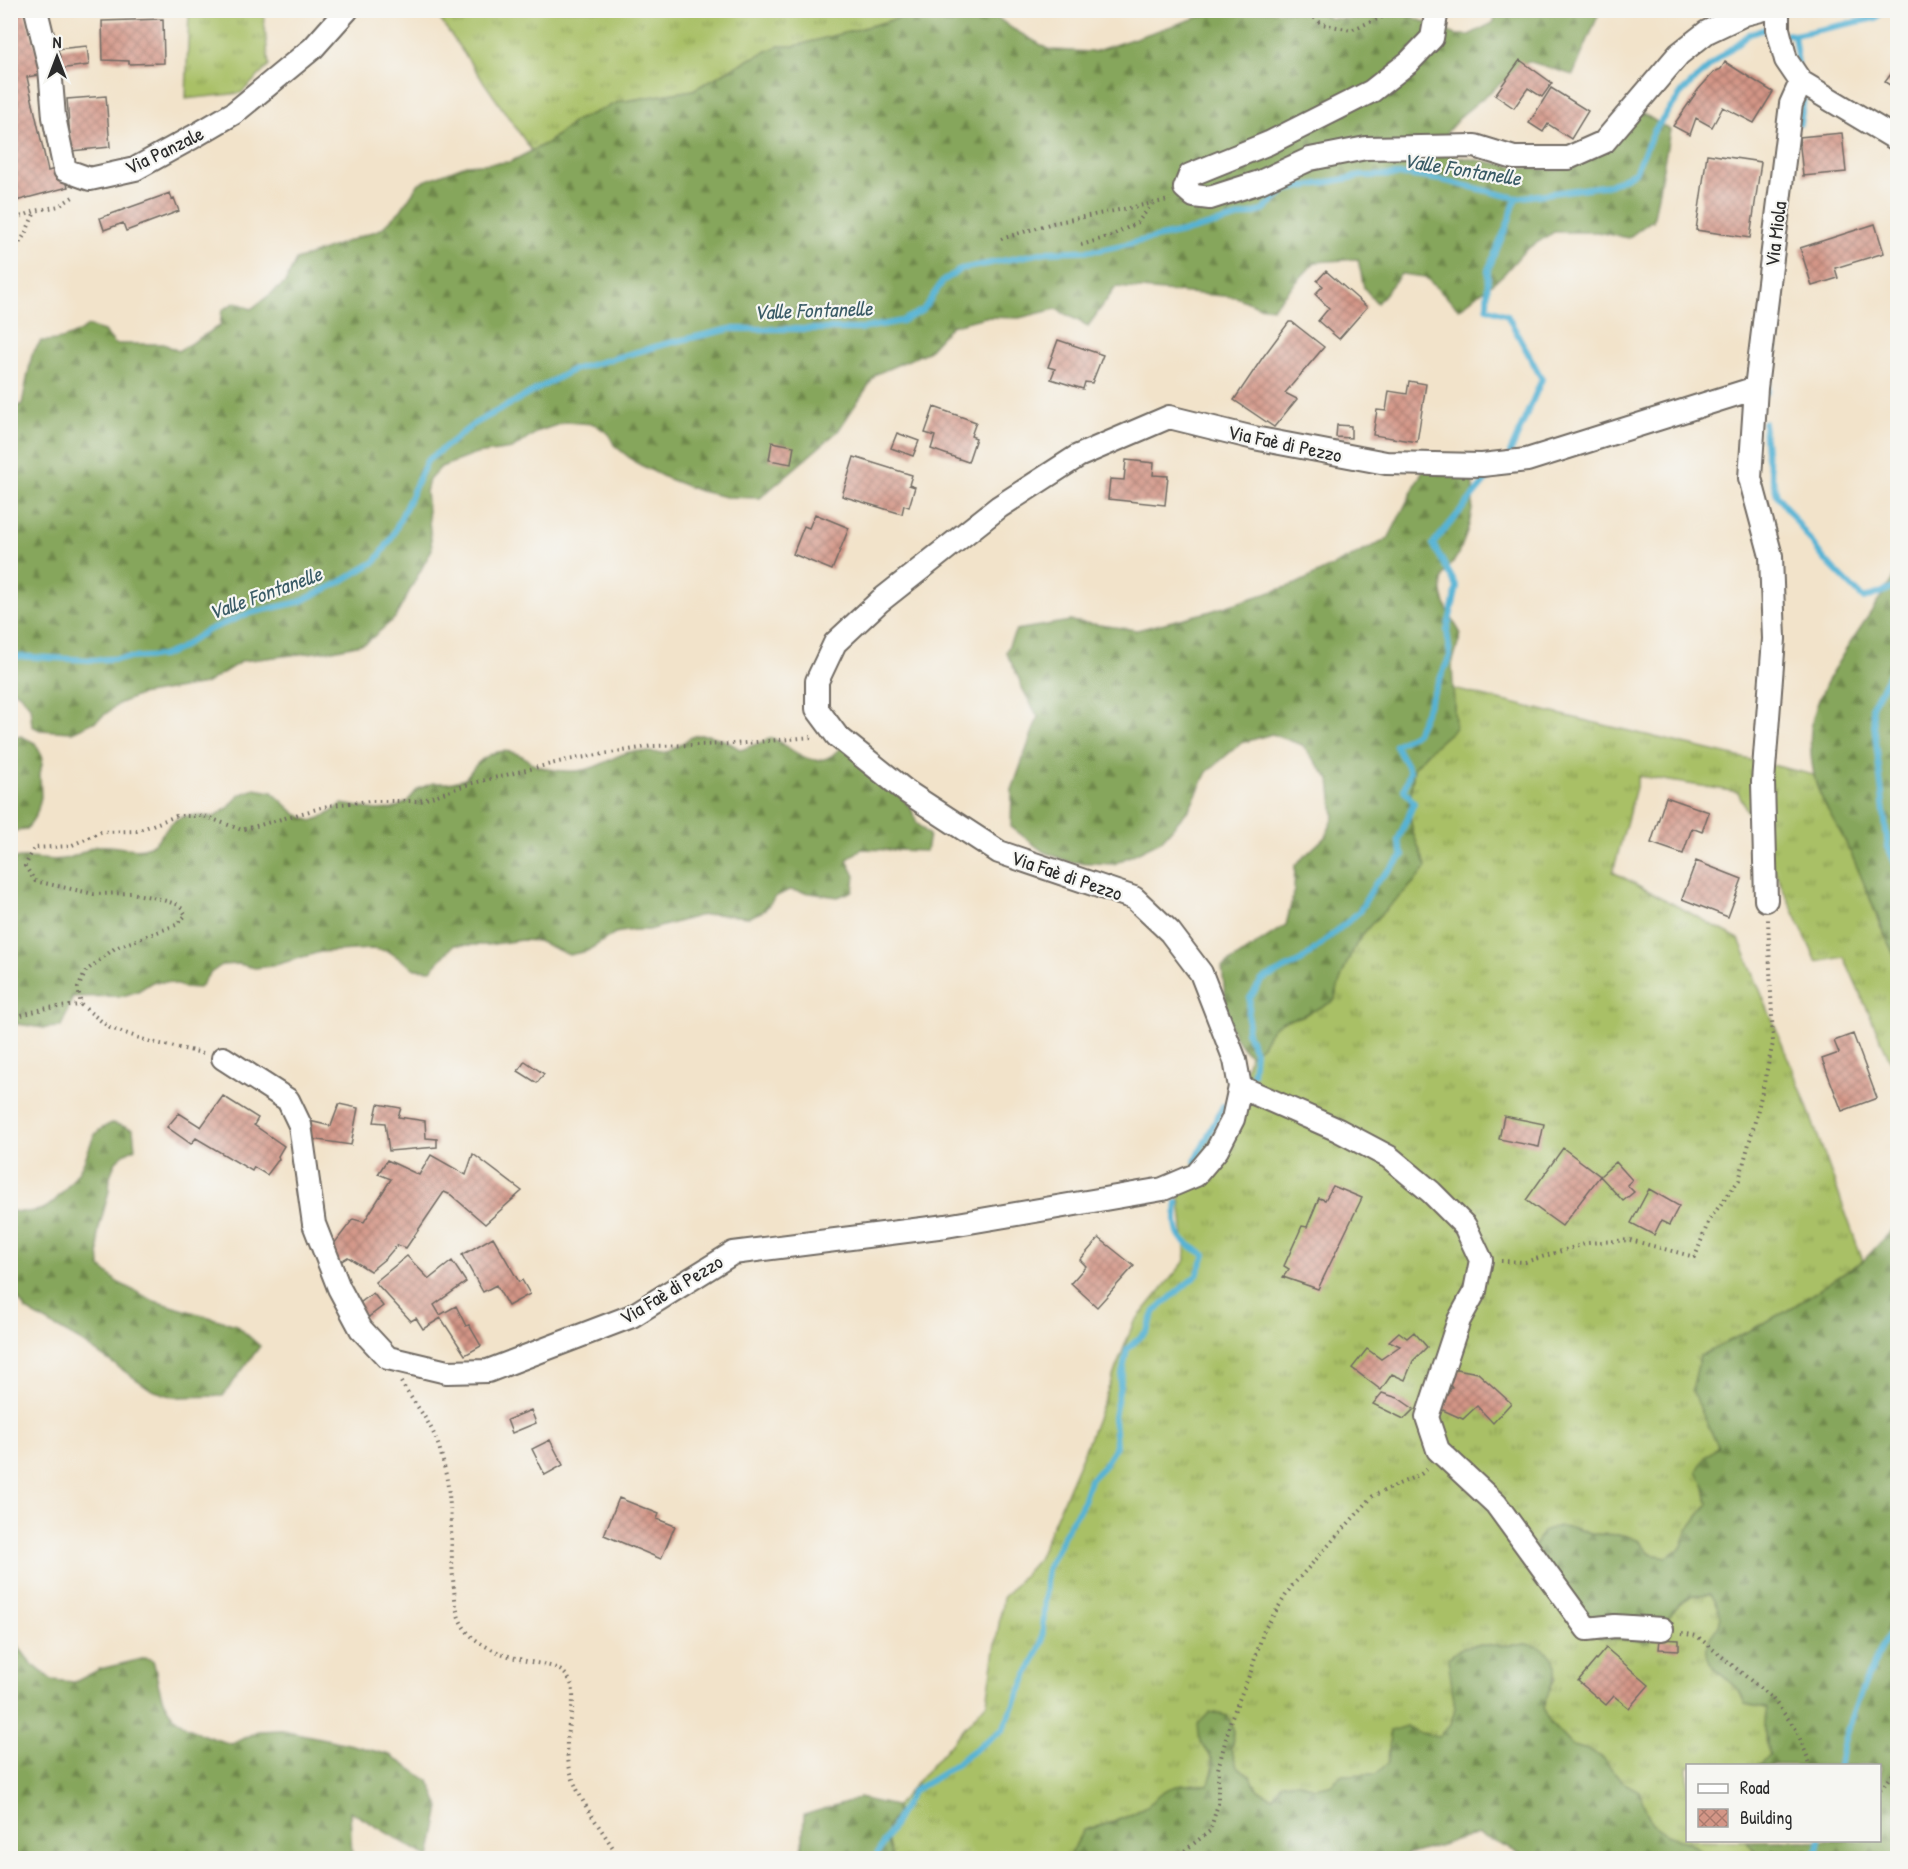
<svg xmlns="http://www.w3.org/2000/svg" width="1908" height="1869" viewBox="0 0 1908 1869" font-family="'Patrick Hand',sans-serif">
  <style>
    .grass { fill: url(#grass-tufts); stroke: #6a7648; stroke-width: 1.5 }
    .forest { fill: url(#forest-firs); stroke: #586843; stroke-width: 1.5 }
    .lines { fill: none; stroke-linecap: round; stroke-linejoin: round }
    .stream { stroke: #56b3d4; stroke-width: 6 }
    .building { fill: url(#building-cross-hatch) }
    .minor-casing { stroke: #716b63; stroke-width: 26 }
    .path { stroke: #716b63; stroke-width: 4; stroke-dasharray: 1.5 4.5; stroke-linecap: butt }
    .minor { stroke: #fff; stroke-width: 22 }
    .labels { text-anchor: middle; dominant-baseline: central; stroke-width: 4.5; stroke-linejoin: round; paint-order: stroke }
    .street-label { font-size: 20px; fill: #2b2b2b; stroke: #f6f6f2 }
    .water-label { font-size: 21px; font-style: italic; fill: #3a5b66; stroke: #f6f6f2 }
  </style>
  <defs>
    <pattern id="grass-tufts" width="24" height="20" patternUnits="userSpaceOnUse" patternTransform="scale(1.5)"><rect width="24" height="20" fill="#a9c066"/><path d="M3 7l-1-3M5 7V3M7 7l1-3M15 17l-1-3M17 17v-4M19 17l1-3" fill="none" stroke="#8a9c54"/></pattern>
    <pattern id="forest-firs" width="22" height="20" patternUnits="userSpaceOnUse" patternTransform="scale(1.5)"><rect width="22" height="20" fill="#86a65b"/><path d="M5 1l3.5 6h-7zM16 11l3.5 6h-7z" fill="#6e874b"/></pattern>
    <pattern id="building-cross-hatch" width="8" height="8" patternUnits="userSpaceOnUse" patternTransform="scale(1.5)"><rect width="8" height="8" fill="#d39586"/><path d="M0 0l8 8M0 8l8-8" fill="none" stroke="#ab7a6e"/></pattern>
  </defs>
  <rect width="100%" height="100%" fill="#f6f6f2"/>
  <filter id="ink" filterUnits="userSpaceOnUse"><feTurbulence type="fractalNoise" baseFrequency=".0167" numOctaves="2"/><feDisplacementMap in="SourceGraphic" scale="12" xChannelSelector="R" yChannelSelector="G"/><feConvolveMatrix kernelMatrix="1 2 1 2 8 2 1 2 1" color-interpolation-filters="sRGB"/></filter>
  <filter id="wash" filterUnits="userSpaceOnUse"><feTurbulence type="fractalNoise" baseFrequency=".008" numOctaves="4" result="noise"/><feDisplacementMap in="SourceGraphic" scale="24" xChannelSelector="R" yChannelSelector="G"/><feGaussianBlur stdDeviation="1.35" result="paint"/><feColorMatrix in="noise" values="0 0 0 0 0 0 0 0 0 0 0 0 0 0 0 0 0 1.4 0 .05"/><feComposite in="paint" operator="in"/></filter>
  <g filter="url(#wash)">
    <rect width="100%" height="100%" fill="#f2e3ca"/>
    <path class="grass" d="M445,10L912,11L896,19L795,46H778L744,62L693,90L619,102L575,121L547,143L532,151L437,15Z
      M189,11H263L269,66L241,93L186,99Z
      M1453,689L1814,775L1817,787L1842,834L1864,882L1880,926L1897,961V1076L1844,957L1817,962L1738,792L1639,776L1613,872L1739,939L1801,1090L1863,1261L1785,1312L1718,1447L1705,1457V1487L1708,1503L1688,1530L1681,1548L1667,1557L1650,1554L1639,1541L1624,1535L1590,1534L1574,1528L1649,1642L1680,1603L1693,1595L1711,1594C1724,1613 1725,1618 1711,1637L1713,1668L1738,1689L1745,1704L1767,1708L1765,1740L1770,1756L1759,1765L1688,1766V1840L1747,1841L1757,1854V1858H1708L1695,1846L1665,1833L1651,1823L1639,1791L1624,1783L1602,1758L1588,1750L1572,1746L1550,1723L1543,1708L1548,1692L1556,1677L1526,1644C1506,1648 1483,1642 1464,1647C1458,1649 1453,1654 1449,1658L1455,1708L1451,1725L1438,1736L1420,1733L1406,1726L1388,1763L1376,1774L1343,1775L1330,1785L1314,1788L1299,1782L1273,1797L1258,1790L1250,1776L1237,1766L1231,1749L1234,1732L1200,1742C1214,1759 1217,1764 1208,1785L1192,1784L1159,1795L1148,1806L1117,1822L1084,1830L1075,1844L1070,1858H892L888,1844L887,1827L897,1814L896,1806L987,1702L1003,1598L1038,1559L1086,1447L1133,1324L1186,1260L1179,1185L1234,1104L1250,1055L1262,1045L1271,1028L1283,1021L1302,1016L1333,1001C1341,977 1350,949 1367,929C1386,906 1409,892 1426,867L1413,833L1409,812L1414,767L1432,748L1455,728Z"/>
    <path class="forest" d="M912,11H988L1013,29L1050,50L1093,52L1217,11H1317L1329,18L1352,19L1398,11L1456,35H1469L1493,23L1499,11H1600L1573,75L1528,61L1462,115L1447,132L1448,155L1523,168L1559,170L1639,111L1670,130L1653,222L1651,221L1628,238L1597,232H1554L1525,250L1503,275L1459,309L1425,277L1401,274L1377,303L1364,288L1358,259L1315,262L1272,308L1258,306L1236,297L1116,287L1088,326L1056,309L1019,318L985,317L951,326L927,352L876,374L838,431L760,498L726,497L700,491L666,478L635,462L614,445L609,434L594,424L566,422L539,431L512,449L476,454L441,467L429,480L426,492L432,549L395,618L366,643L333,650L242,661L205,684L140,695L120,703L96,721L72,732L40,730L32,726L30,706L19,693L11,689L10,411L22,404L32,354L41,341C61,341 72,337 88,326L104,331L115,344H164L178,351L220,326L222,310L236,302L251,309L285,283L296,260L381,229L401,210L419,183L466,165L510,162L547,143L575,121L619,102L693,90L744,62L778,46H795L896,19Z
      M1468,463C1479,493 1471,530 1456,558C1452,564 1445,570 1443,577C1437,597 1452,618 1461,634L1452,664L1455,728L1432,748L1414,767L1409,811L1413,833L1426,867C1409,892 1386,906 1367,929C1350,949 1341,977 1334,1001L1302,1016L1283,1021L1272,1028L1262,1045L1250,1055C1224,1036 1226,997 1222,967L1286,925L1294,892L1295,865L1326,836L1334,816L1330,780L1302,745L1272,734L1241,743L1207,772L1189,809L1161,841L1114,864L1070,862L1044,852L1011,827L1012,790L1038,717L1020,684V681L1006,652L1016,630L1070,621L1137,630L1208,612L1296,584L1388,539L1423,470Z
      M1897,571V961C1879,924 1866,885 1848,847C1839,827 1823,806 1817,786C1811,768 1808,736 1813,718C1825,669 1872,616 1897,571Z
      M855,734L868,744L882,774L911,808L917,823L929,835L926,851L861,849L847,860L855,876L853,891L838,897L789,890L775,897L764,911L749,917L714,914L698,916L649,930H633L615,933L587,951L569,955L538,941L521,940L487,945H454L431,970L415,969L388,951L371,949L320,952L272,966L255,968L239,964L222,965L209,974L199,988L183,987L168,982H152L138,991L123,996L73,997L61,1027L44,1028L11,1023L10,856L13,859C31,855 46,862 63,859C77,858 89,847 97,846C112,844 129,851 144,848C162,844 165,822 182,817C193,814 204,816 214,817L229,807L239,795L255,789L272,792L296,814L312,821L327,815L342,804L376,810L393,809L407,802L418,789L433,783H449L465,779C478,759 497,743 522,756C526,758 529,762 533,764C547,770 569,773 583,770C600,768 613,756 629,752C641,749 655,755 666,752C676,750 684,740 694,736C710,731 728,741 741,750L772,738C790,747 810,769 831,756C837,752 848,740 855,734Z
      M21,736L35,743L43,758L40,774L41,797L37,813L27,829L11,832V739Z
      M112,1123L133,1129L135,1148L124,1154L116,1161L110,1176L109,1191L98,1232L100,1266L117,1282L154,1301L236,1325L260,1346L223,1396L174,1397L152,1390L80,1341L26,1310L11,1289V1211C22,1212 33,1213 43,1209C56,1204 80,1172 85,1159C94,1138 90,1133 112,1123Z
      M1897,1225V1858H1757V1854L1747,1841L1880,1840V1766L1759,1765L1770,1756C1765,1739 1763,1725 1767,1708L1745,1704C1743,1699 1741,1692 1737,1688C1726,1676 1709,1670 1707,1653C1704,1626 1736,1631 1711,1594L1693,1595L1680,1603L1649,1642L1600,1638L1534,1546L1543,1532L1558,1527L1574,1528L1590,1534L1624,1535L1639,1541L1650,1554L1667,1557L1681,1548L1688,1530L1708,1503L1705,1487L1697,1471L1705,1457L1718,1447L1692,1390L1700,1356L1785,1312L1863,1261Z
      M11,1637L31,1663L52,1680L75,1682L100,1669L146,1658L153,1660C157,1673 158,1690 164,1702C177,1729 206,1737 232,1744L258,1731L282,1730L344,1743L390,1755L429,1781L440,1807L430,1858L350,1811L352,1858H11Z
      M1526,1644C1572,1652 1552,1679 1543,1708L1550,1723L1572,1746L1588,1750L1602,1758L1624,1783L1639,1791L1651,1823L1665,1833L1695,1846L1708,1858H1523L1521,1854L1478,1834L1397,1858H1070L1075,1844L1084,1830C1106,1825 1126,1819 1145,1807C1151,1804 1154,1798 1159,1794C1174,1783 1191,1784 1208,1785L1214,1770L1210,1754L1200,1742L1198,1724L1210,1712L1228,1716L1234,1732L1231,1749L1237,1766L1250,1776L1258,1790L1273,1797L1282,1783L1299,1782L1314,1788L1330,1785L1343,1775L1376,1774L1388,1763L1390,1731L1406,1726L1420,1733L1438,1736L1451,1725L1455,1708L1448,1658C1453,1655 1458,1649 1464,1647C1483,1642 1506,1648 1526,1644Z
      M859,1798L896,1806L897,1814L887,1827L888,1844L892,1858H802L804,1815Z"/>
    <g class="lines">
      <path class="stream" d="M1787,34L1794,35L1876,18L1883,10
        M1794,35L1798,64
        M1800,124L1804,99
        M1767,392L1781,306V268
        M1764,423L1766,453L1777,495L1824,559L1864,599L1898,586
        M1510,453L1542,379L1507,315L1487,308L1488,270L1508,223L1516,198
        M10,656L92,660L162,656L179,649L206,631L250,613L299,602L337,584L376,561L391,539L427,461L474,424L572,370L669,343L730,329H860L902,321L923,310L943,281L961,269L1046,252L1099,250L1192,230L1262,211L1286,190L1361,176L1406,175L1442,180L1516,198L1610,185L1635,172L1654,131L1683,91L1719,58L1749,34L1765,29
        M1898,658L1872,706L1888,847L1898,870
        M1253,1074L1255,1051L1247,1033L1250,998L1262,980L1301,961L1359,912L1375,884L1403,856L1398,840L1414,803L1404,790L1410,771L1395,745L1416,733L1450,656L1447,630L1457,587L1433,544L1487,479
        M1195,1161L1223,1106
        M1839,1766C1847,1715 1874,1662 1898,1616
        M875,1858L912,1792L943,1773L1003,1729L1042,1643L1047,1569L1070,1523L1081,1507L1090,1480L1103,1467L1116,1446L1114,1417L1127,1349L1147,1331L1155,1311L1197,1275L1205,1255C1176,1238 1174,1235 1177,1202
        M1810,1858L1818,1849L1820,1840"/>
    </g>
    <g id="blocks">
      <path class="building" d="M10,10H24L44,74L27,77L48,171L62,167L68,187L12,202Z
        M163,19L164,63L129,64V61L103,60L102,21Z
        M87,46L89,65L59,69L57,49Z
        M1520,60L1552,83L1542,97L1528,88L1514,108L1495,95Z
        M1725,62L1773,92L1754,123L1723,107L1712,127L1696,118L1690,135L1673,126L1698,90L1714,72L1721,69Z
        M1898,65V90L1885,82Z
        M1551,88L1588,111L1571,139L1548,124L1543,132L1529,123Z
        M106,96L110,147L71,151L67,99Z
        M1842,133L1846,172L1803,176L1799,137Z
        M1707,154L1761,162L1750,238L1696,230Z
        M170,193L172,199L174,198L179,211L126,231L123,223L104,230L100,218Z
        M1875,224L1884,253L1835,268L1838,278L1812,286L1800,248Z
        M1326,271L1367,307L1339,339L1318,321L1329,308L1315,294L1323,286L1317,281Z
        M1289,322H1292L1324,347L1285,393L1297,399L1274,427L1234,400L1263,357Z
        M1058,340L1103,355L1092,383L1085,382L1083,389L1051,379L1055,369L1048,367Z
        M1409,381L1426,384L1417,442L1373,435L1377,410L1386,411L1389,391L1407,394Z
        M934,407L976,422L971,436L976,438L968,462L931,449L935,436L925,433Z
        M1337,425L1351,426V438L1336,437Z
        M897,433L919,441L913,456L891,448Z
        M772,442L794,446L791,464L769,460Z
        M854,457L912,475L909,485L915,487L909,507L904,505L902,514L842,496Z
        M1126,460L1154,463L1153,475L1168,476L1165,505L1108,499L1110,479L1124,480Z
        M815,514L849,528L832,570L793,554L804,526L809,528Z
        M1666,797L1709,812L1702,832L1692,828L1683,854L1651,843Z
        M1696,861L1742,879L1728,917L1682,899Z
        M1853,1034L1877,1098L1842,1111L1822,1059L1839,1053L1834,1041Z
        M525,1061L544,1074L537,1083L518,1071Z
        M223,1096L258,1118L254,1125L284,1146L278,1156L279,1159L267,1175L254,1167L252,1171L196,1138L191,1144L167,1127L179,1113L201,1127Z
        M339,1104L358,1108L351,1145L304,1138L309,1121L331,1126Z
        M378,1104L401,1108L398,1117L425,1121L426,1138L437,1139V1147L389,1151L385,1123L374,1122Z
        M1504,1116L1544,1124L1539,1147L1499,1139Z
        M1563,1148L1600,1176L1562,1226L1526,1200Z
        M473,1154L522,1191L485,1224L451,1195L444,1192L406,1248L397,1245L386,1258L370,1271L348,1257L335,1265L327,1253L353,1219L364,1222L391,1179L378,1174L387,1160L419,1175L431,1155L466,1175Z
        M1616,1162L1632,1180L1627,1185L1634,1192L1623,1201L1600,1176Z
        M1333,1186L1362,1198L1318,1289L1283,1277L1289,1269L1284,1266L1302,1226L1307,1227L1319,1198L1325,1200Z
        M1649,1189L1679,1206L1669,1225L1661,1221L1654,1235L1631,1223Z
        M493,1237L519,1282L522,1280L530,1294L508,1306L496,1285L483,1292L462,1255Z
        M1099,1238L1134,1266L1097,1307L1071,1283L1086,1266L1080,1260Z
        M407,1256L429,1279L452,1261L466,1282L434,1305L440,1315L456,1306L466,1326L469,1325L481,1346L465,1355L441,1318L423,1329L416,1318L411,1321L375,1282Z
        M373,1293L383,1306L366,1319L356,1306Z
        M1399,1332L1407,1338L1414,1332L1427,1347L1413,1361L1405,1380L1392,1374L1381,1390L1352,1368L1367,1349L1381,1359L1400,1346L1389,1341Z
        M1451,1368L1478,1373L1511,1403L1493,1423L1477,1406L1463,1419L1438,1408L1452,1387L1443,1382Z
        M1382,1393L1398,1398L1414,1409L1404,1419L1373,1404Z
        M531,1410L536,1423L512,1433L507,1420Z
        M550,1440L563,1465L545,1475L532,1449Z
        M619,1498L659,1514L657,1519L675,1526L661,1559L604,1535Z
        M1660,1639L1679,1640V1650L1659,1649Z
        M1606,1648L1649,1685L1629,1708L1614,1696L1606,1705L1578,1681Z"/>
    </g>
  </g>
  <g filter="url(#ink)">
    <use href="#blocks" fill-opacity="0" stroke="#716b63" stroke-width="1.5"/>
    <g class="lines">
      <g class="minor-casing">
        <path id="minor" d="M36,10L50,68L54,117L65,170L90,179L135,169L193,137L234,113L313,48L347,10
          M1437,10L1432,38L1409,62L1372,91L1269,143L1190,175L1185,188L1194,196L1210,198L1260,182L1310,159L1366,148L1475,146L1514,158H1568L1604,142L1679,54L1707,32L1745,14L1761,10
          M1778,10V29L1786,60L1801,82L1898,140
          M1766,900L1763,782L1774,639L1771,556L1750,478L1756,388L1791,104L1801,82
          M223,1058L288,1100L300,1125L314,1224L339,1288L361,1329L388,1358L447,1372L488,1371L632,1316L733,1253L946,1226L1163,1189L1196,1175L1217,1150L1233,1119L1240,1087L1235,1060L1201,973L1170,932L1134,898L999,852L907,792L837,736L817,709V681L835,643L880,601L999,507L1078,456L1169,417L1254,438L1386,463L1482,465L1527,460L1756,388
          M1240,1087L1338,1130L1389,1157L1431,1192L1465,1226L1481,1260L1475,1291L1459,1320L1427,1417L1438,1450L1496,1504L1587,1629L1615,1626L1662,1629"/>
      </g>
      <path class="path" d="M1305,10L1322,24L1351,30L1399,10
        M10,221L35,211L59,206L76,195
        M1001,239L1053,223L1169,200
        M1081,245L1111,236L1137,223L1152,204
        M10,258L25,234L35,212
        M10,1018L47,1008L81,1005
        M203,1053L151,1042L110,1028L81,1005L78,988L86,971L115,948L176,925L186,915L179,905L156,898L131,893L94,894L35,881L25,866L34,848L70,846L101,832L137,831L176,816H204L242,830L331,805L370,801H420L469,784L567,760L653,746L735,744L812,737
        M1501,1261L1525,1262L1588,1243L1630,1240L1695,1257L1709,1220L1739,1180L1757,1114L1773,1043L1768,919
        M401,1382C411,1399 425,1415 433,1432C440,1446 444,1465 447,1480C453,1516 450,1553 454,1589C455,1599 456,1614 462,1624C472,1644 502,1655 523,1660C536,1664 555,1664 565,1674C582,1691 567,1721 567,1740C565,1789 597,1819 619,1858
        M1682,1633L1697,1636L1772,1698L1796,1729L1811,1766
        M1880,1789L1888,1781L1898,1767
        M1175,1858L1210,1831L1218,1804V1769L1231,1719L1251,1671L1264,1630L1291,1587L1373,1496L1421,1474L1427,1469"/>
      <use href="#minor" class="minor"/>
    </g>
  </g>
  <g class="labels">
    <g class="street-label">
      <text transform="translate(164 150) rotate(-26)">Via Panzale</text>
      <text transform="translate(1775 234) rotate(-83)">Via Miola</text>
      <text transform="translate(1285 443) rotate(12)">Via Faè di Pezzo</text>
      <text transform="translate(1067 875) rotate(19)">Via Faè di Pezzo</text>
      <text transform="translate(671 1289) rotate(-31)">Via Faè di Pezzo</text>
    </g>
    <g class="water-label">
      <text transform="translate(1462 169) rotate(9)">Valle Fontanelle</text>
      <text transform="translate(813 310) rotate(-2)">Valle Fontanelle</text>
      <text transform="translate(265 593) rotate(-20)">Valle Fontanelle</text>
    </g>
  </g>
  <rect width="1908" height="1869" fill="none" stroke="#f6f6f2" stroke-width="36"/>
  <rect x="1686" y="1764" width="195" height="78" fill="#f6f6f2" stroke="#a5a5a2" stroke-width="1.5"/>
  <rect x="1698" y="1784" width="30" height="9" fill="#ffffff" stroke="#a5a5a2" stroke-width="1.5"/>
  <text x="1740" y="1794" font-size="18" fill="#2b2b2b">Road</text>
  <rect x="1698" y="1809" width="30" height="18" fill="url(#building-cross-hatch)" stroke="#a5a5a2" stroke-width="1.5"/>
  <text x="1740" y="1824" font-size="18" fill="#2b2b2b">Building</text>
  <g transform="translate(57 57)" stroke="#f6f6f2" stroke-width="4.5" paint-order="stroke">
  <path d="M0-4.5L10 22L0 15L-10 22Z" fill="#2b2b2b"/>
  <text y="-9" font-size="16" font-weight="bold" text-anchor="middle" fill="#2b2b2b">N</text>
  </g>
</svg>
